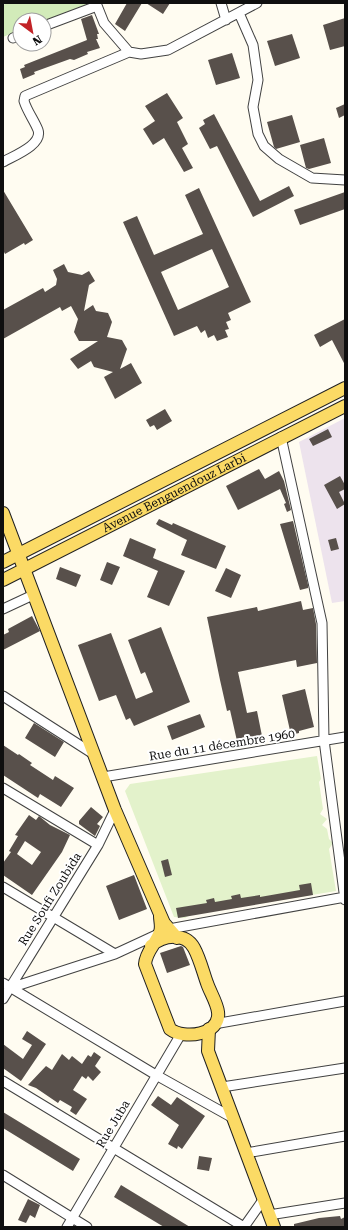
<svg xmlns="http://www.w3.org/2000/svg" width="348" height="1230" viewBox="0 0 348 1230" font-family="'Roboto Serif',serif">
  <style>
    .industrial { fill: #ede3ed }
    .green { fill: #d2ebb9 }
    .pitch { fill: #e3f2cb }
    .building { fill: #58504b; fill-rule: evenodd }
    .lines { fill: none; stroke-linecap: round; stroke-linejoin: round }
    .minor-casing { stroke: #424242; stroke-width: 11 }
    .major-casing { stroke: #202020; stroke-width: 14 }
    .minor { stroke: #fff; stroke-width: 9 }
    .major { stroke: #fbda65; stroke-width: 12 }
    .labels { text-anchor: middle; dominant-baseline: central; stroke-width: 4; stroke-linejoin: round; paint-order: stroke }
    .street-label { font-size: 12px; fill: #0f0f0f; stroke: #fff }
  </style>
  <rect width="100%" height="100%" fill="#fffcf1"/>
  <path class="industrial" d="M345,418V601L332,603L299,442Z"/>
  <path class="green" d="M7,3H90L44,21L20,20V30L3,37V5Z"/>
  <path class="pitch" d="M317,756L321,779L319,782L323,809L320,814L327,819L322,825L327,829L329,839L333,843L329,849L336,891L190,915L185,918L174,917L125,791L130,784Z"/>
  <path class="building" d="M127,3H142L125,31L115,24Z
    M146,3H170L163,14Z
    M92,15L99,34H97L98,39H96L100,48L87,52L88,54L74,60L70,59L34,72L35,74L23,79L20,69L25,67L24,65L87,40L81,19Z
    M345,18V46L330,50L323,25Z
    M292,34L300,58L275,66L267,41Z
    M232,53L240,78L216,85L208,60Z
    M167,93L183,118L177,122L188,144L182,148L193,168L184,172L164,138L153,145L143,129L155,121L145,106Z
    M345,104V115L339,118L336,108Z
    M214,114L260,201L289,186L294,196L253,217L217,146L210,149L199,128L205,124L203,120Z
    M292,115L300,142L276,149L274,147L267,122Z
    M324,138L331,163L309,169L306,168L300,145Z
    M199,188L251,302L228,313L231,320L226,322L229,329L225,330L228,337L217,341L214,335L208,338L205,330L201,333L197,326L174,336L123,222L137,216L154,255L203,234L185,195ZM212,249L229,287L178,310L161,272Z
    M3,190L33,240L25,245L24,243L5,254L3,250Z
    M345,192V209L300,225L294,210Z
    M64,264L68,272L82,275L89,271L95,281L89,285L84,311L93,305L96,311L108,313L112,322L107,337L122,340L127,349L120,369L131,363L142,383L115,399L104,377L113,372L94,367L91,361L78,369L70,359L98,341H79L74,332L78,319L71,306L62,311L60,307L3,339V310L43,288L45,292L56,285L57,279L53,270Z
    M345,319V365L332,340L320,347L314,335Z
    M165,409L172,421L157,430L154,425L150,427L146,420Z
    M328,429L332,437L313,446L309,439Z
    M259,469L265,479L279,471L284,481L291,510L287,512L284,504L286,503L280,489L238,510L226,486Z
    M340,476L345,485V489L339,492L345,504L337,509L324,485Z
    M159,519L172,525L173,523L226,546L216,569L181,555L187,540L159,526L156,524Z
    M293,521L308,585V588L300,590L280,524Z
    M130,538L156,549L153,558L185,571L169,606L147,597L158,571L123,556Z
    M336,538L339,549L331,551L328,540Z
    M107,562L120,567L112,585L100,580Z
    M60,567L81,575L76,587L56,579Z
    M226,568L241,575L231,598L215,591Z
    M301,601L303,610L313,608L316,624L317,663L297,667L296,660L238,672L247,713L257,711L262,736L237,741L230,710L227,711L220,680L207,617L257,607L258,611Z
    M32,616L40,631L3,650V635L9,632L8,629Z
    M161,627L190,702L134,726L130,718L126,720L116,695L99,701L78,645L111,633L136,699L153,692L145,672L141,674L128,640Z
    M305,689L314,727L299,731V733L291,735L282,695Z
    M200,714L205,727L172,740L167,726Z
    M34,723L64,742L55,757L25,738Z
    M3,745L18,755L19,754L32,763L30,765L53,780L55,776L74,788L61,807L40,794L38,798L3,775Z
    M91,807L103,817L97,824L100,826L95,836L79,824V821Z
    M29,815L36,820L39,816L50,825L70,835L62,852L32,895L3,875V863L11,852L9,851L18,836L15,835ZM25,841L41,852L32,865L17,854Z
    M168,859L172,875L165,877L161,861Z
    M134,875L147,909L119,920L106,886Z
    M311,883L313,895L178,918L176,908L207,903L206,900L214,898L215,902L232,899L231,896L240,894L241,898L260,895V897L300,890L299,885Z
    M181,946L183,947L190,965L167,973L160,953Z
    M27,1031L46,1044L21,1081L3,1068V1044L23,1059L32,1045L22,1039Z
    M94,1052L101,1057L95,1066L101,1072L93,1081L88,1076L86,1079L82,1076L73,1090L87,1099L76,1115L70,1111L72,1107L60,1100L58,1103L36,1088L28,1085L46,1066L52,1070L62,1054L69,1060L72,1056L82,1064L88,1055L91,1057Z
    M158,1096L171,1105L177,1097L205,1116L182,1149L178,1146L177,1149L168,1144L179,1125L151,1105Z
    M3,1112L80,1159L73,1171L3,1128Z
    M199,1156L212,1158L209,1171L197,1169Z
    M121,1185L190,1227H164L114,1197Z
    M28,1199L40,1205L35,1218L30,1215L26,1223L18,1220Z
    M340,1216L341,1219L345,1217V1227H294V1224L319,1218Z"/>
  <g class="lines">
    <g class="minor-casing">
      <path id="minor" d="M96,3L104,23L129,52L141,54L168,50L257,3
        M221,3L226,20
        M239,13L253,45L258,80L253,107L258,134L264,146L279,159L312,178L345,180
        M44,26L97,6
        M13,38L20,35
        M3,162C13,156 43,145 38,130C34,120 27,111 24,101L25,96L129,52
        M281,437L322,623L324,740L345,900
        M3,609L33,595
        M3,696L95,755
        M103,777L345,737
        M3,788L98,845
        M3,887L115,954
        M3,983L156,1075L233,1118
        M10,988L115,954L169,929L345,897
        M3,999L98,845L115,810
        M214,1024L345,1001
        M3,1081L244,1227
        M222,1087L345,1068
        M246,1153L345,1136
        M3,1175L87,1227
        M269,1215L345,1203
        M67,1227L181,1034
        M244,1227L263,1200"/>
    </g>
    <g class="major-casing">
      <g id="major">
        <path d="M3,513L115,810L160,914L164,923L177,938"/>
        <path d="M3,562L345,388"/>
        <path id="s1" d="M3,580L345,406"/>
        <path d="M151,946C163,935 185,932 194,948C200,959 203,972 207,983C210,992 217,1003 218,1012C221,1035 184,1040 170,1029L145,964C146,951 156,944 160,932C162,927 160,921 160,916"/>
        <path d="M209,1029L208,1051L274,1227"/>
      </g>
    </g>
    <use href="#minor" class="minor"/>
    <use href="#major" class="major"/>
  </g>
  <g class="labels">
    <g class="street-label">
      <text stroke="none"><textPath href="#s1" startOffset="192">Avenue Benguendouz Larbi</textPath></text>
      <text transform="translate(222 745) rotate(-9)">Rue du 11 décembre 1960</text>
      <text transform="translate(50 899) rotate(-58)">Rue Soufi Zoubida</text>
      <text transform="translate(113 1124) rotate(-59)">Rue Juba</text>
    </g>
  </g>
  <rect width="348" height="1230" fill="none" stroke="#0f0f0f" stroke-width="8"/>
  <g transform="translate(32 32) rotate(148)"><circle r="19" fill="#ffffff" stroke="#9f9f9f"/>
  <path d="M0-3L7 15L0 10L-7 15Z" fill="#c22327"/>
  <text y="-6" font-size="11" font-weight="bold" text-anchor="middle" fill="#0f0f0f">N</text>
  </g>
</svg>
